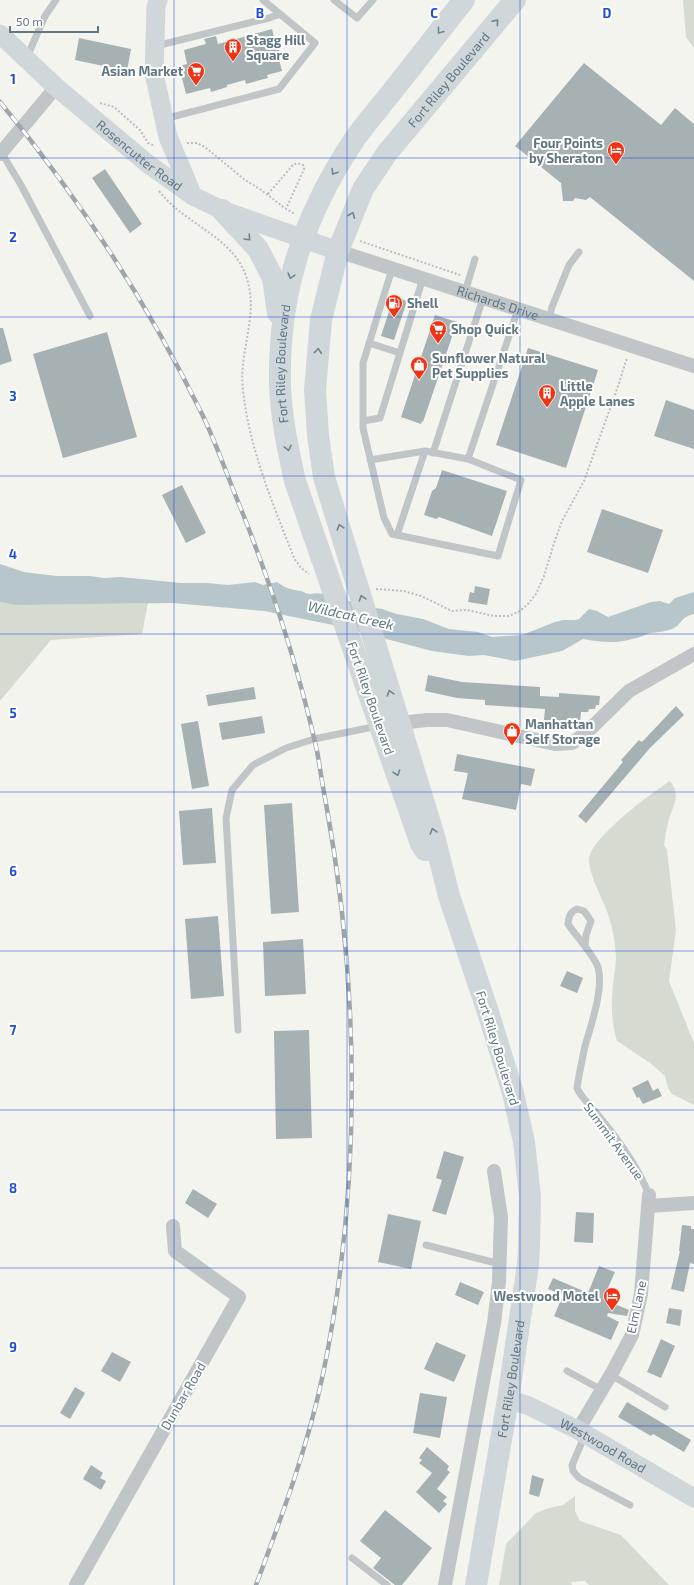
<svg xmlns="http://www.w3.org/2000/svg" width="694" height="1585" viewBox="0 0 694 1585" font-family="'Exo 2',sans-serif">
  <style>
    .green { fill: #d5dbd0 }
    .water { fill: #b7c6ca }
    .building { fill: #a6b1b4 }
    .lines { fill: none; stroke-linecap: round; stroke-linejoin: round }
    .path { stroke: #bcbec0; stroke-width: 2; stroke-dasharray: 2 2; stroke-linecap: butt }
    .lane { stroke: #c0c5c7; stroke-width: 7 }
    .street { stroke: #c0c5c7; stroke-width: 14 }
    .secondary { stroke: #d0d7da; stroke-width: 19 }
    .highway { stroke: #d0d7da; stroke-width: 22 }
    .rail-casing { stroke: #9ea6ab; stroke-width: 4.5 }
    .rail { stroke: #fff; stroke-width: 3; stroke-dasharray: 9; stroke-linecap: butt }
    .oneway { stroke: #71858f }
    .grid { fill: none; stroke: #1d4ed8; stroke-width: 1; stroke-opacity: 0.55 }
    .labels { text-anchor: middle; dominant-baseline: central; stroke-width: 4; stroke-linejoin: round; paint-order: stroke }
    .poi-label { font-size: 13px; font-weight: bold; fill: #607682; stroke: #fff; text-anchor: start }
    .street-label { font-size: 13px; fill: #607682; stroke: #fff }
    .water-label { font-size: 14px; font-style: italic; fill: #5c7a80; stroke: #fff }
    .grid-label { font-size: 13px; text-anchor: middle; font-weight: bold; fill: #1d4ed8; stroke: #fff; stroke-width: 4; stroke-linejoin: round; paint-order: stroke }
  </style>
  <rect width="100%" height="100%" fill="#f4f4ef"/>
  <path class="green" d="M683,0H694V48L686,37Z
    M0,602L15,605L148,603L142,634L51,640L0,701Z
    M670,781C682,795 672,807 668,823C666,830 665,838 664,845L667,850L676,930L669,981L694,1043V1105L672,1094L668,1088L665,1076L650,1063L617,1041C611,1021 611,1005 613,984C614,975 616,966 616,957C615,946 614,934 611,924C606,902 591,883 589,861C587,840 653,792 670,781Z
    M575,1496V1511L580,1521L621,1535L669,1585H589L585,1581L571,1582L572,1585H499L506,1544L536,1513L549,1508L563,1505Z"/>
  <path class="water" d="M0,564L24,572L56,576H90L104,578L121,577L181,583H207L228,585L255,582L263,585L277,582C285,588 292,590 301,591C304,592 307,594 311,594C315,593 318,593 323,594L375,608L382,609L397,614L423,619L449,629L478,632L492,637L522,635L555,622L563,620H576L579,619L589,609L597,611L608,617L651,602L660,601L669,604L675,598L694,592V614C680,617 682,625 672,629C665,632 657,632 650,633C644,635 639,638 632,639C616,644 600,642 583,639L562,651L515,661L484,655L469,656L432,651L333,625L264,611L172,603L15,605L0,602Z"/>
  <path class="building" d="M272,29L277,49L280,51L282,56L279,59L282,71L267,75L268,78L246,84L245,80L227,85V87L211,92L210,88L186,94L179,66L187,64L184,50L206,44L204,39L216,36L218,44Z
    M79,38L131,49L127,71L75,60Z
    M584,63L661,125L675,108L694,124V281L590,197L586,200L575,198L573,201H563L561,183L515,146Z
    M105,169L142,224L130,233L92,178Z
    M394,296L407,301L394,340L381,336Z
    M435,315L457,322L423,422L422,421L421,424L401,417Z
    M0,328H3L12,361L0,365Z
    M107,332L137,437L63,458L33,354Z
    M528,348L598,370L566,468L496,445Z
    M666,400L694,410V449L654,436Z
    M442,470L507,491L492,536L439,517L436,519L424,515L432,491L436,488Z
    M182,485L206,533L186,543L162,495Z
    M602,509L663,530L648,573L587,552Z
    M475,586L490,589L487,605L468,602L470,592L474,593Z
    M428,675L462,682L540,687V696L559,697V693L600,696L599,705H596L595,709H589L588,712H581L580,723L544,720L545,709L485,705V700L457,698L425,691Z
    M254,687L256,699L208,706L206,695Z
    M676,706L684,715L650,748L586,823L578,816L623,762L621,760L639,740L642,742Z
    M262,716L265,733L222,740L219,723Z
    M198,721L209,786L192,789L181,724Z
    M457,754L535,769L531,786L521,784L516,810L462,799L468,773L454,771Z
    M292,803L299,912L271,914L264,805Z
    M212,808L216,863L183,865L179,811Z
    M218,916L224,996L191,999L185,919Z
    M303,939L306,994L265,996L263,942Z
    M567,971L583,978L577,993L560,986Z
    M309,1030L312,1138L276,1139L274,1031Z
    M648,1080L653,1091L658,1088L662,1096L643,1104L639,1097L637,1098L632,1088Z
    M444,1151L464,1157L446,1215L432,1211L442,1180L436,1178Z
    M193,1189L217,1204L208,1218L185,1203Z
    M576,1212L594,1213L593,1243L574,1242Z
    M388,1214L421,1221L411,1269L378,1262Z
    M682,1225L691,1226V1229H694V1264L690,1263L684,1292L671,1289L680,1251H679Z
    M599,1266L615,1272L603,1299L629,1310L627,1316L608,1313L607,1316L619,1322L611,1340L554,1316L563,1295L548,1289L553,1278L588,1293Z
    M460,1282L484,1292L478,1305L455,1295Z
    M669,1308L682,1310L680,1326L666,1323Z
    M661,1339L675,1346L661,1378L647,1372Z
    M436,1342L466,1355L454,1382L424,1369Z
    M112,1352L131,1362L120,1382L101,1371Z
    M75,1387L85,1393L70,1419L60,1413Z
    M420,1393L447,1397L440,1438L413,1433Z
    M627,1402L691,1440L684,1452L653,1434L651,1436L618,1417Z
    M427,1447L449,1466L447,1470L450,1472L437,1489L447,1497L443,1501L447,1504L439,1513L416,1492L432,1473L419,1463L422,1460L419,1458Z
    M91,1465L103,1473L100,1478L106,1481L101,1490L83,1479Z
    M532,1475L544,1479L539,1497L529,1494Z
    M385,1510L432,1548L402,1585H395L373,1568L381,1558L360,1541Z"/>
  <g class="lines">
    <path class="path" d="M100,103L114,107L140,130L148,143L155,146
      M187,143H197L205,147L245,180L260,189L286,209L295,214
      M159,191C165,198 171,205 178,210C201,229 232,243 244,271C262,312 238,348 243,390C249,448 273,504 294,558L301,568L309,574
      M268,194L293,165L297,163L303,165L304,169L286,209
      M360,241L460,275
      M376,589L404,591L421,596L452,611L467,610L494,616H509L520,611L528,604L536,594L544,576L554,543L562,521L584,481L617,389L627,358"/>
    <path class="lane" d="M263,0L280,14
      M334,0L357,18L373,0
      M156,46L269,18L280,14L315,43L279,89L164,119
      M27,57L45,16L56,0
      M1,152L21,185L90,316
      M392,269L363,363V428L384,518L392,534L498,556L521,480L468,459L518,309
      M465,292L475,259
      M549,319L552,307L569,265L579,252
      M369,343L400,353
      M363,421L380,418L423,278
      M433,453L483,298
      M370,460L425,451L468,459
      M397,535L425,451
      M585,946L586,935L591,921L584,911L577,909C570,912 569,916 568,924C576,936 593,954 598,967C604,989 591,1025 585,1046C582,1060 579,1074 577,1088C582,1099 591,1106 598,1115C618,1139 638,1166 649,1195
      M238,1030L226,818L232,790L253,765L286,748L314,739L378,726
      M426,1245L500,1264
      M567,1371L602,1390
      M611,1375L665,1407
      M585,1435L572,1465L573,1471L579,1478L630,1505
      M352,1558L387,1585"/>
    <g class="street">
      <path d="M0,154L56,87"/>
      <path id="s1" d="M338,251L694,366"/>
      <path d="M391,724L427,720H447L555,744L572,743L585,734L629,691L694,654"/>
      <path d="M649,1206L694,1203"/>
      <path d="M578,1430L613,1371L632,1335L641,1294L649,1195"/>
      <path d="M76,1585L239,1297L175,1251L173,1226"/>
      <path d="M445,1585L494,1323L499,1282L501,1217L494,1171"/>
    </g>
    <g class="secondary">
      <path d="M158,0L156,7L154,73L168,137L193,196"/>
      <path id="s2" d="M0,34L56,87L148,164L193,196L222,210L338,251"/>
      <path id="s3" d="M508,1399L529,1406L578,1430L694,1498"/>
    </g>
    <g class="highway">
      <path d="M222,210L258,249L273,278L278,313"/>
      <path id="s4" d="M425,850L421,844L295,481C288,449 281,417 280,385C278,292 303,217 354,140C365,124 379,108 391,93C415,62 440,31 464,0"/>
      <path id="s5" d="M476,1585L508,1399L528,1265L529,1246L530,1196L524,1142L513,1093L487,1009L449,896L434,836L324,477L318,435L315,390L321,320L338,251L363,189L387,153L515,0"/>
    </g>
    <g class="rail-casing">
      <path id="rail" d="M0,102C79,198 147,302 202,414C217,445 228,478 241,509C272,587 299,670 317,751C320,767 322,783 325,798C360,987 362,1186 323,1374C308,1446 282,1516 256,1585"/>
    </g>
    <use href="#rail" class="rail"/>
  </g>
  <defs><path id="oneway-chevron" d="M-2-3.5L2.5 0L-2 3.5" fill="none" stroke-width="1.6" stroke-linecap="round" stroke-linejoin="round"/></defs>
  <g class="oneway">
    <use href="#oneway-chevron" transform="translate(496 22) rotate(-49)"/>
    <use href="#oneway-chevron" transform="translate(440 31) rotate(128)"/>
    <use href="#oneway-chevron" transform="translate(334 172) rotate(122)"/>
    <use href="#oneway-chevron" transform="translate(352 215) rotate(-68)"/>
    <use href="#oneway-chevron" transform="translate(248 238) rotate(47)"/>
    <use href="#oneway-chevron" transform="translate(291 276) rotate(106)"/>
    <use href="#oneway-chevron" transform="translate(318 351) rotate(-85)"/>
    <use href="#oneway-chevron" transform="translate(288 448) rotate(78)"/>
    <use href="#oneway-chevron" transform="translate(340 527) rotate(-107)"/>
    <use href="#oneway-chevron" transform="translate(362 598) rotate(-107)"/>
    <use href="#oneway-chevron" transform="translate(390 693) rotate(-107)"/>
    <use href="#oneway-chevron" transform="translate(397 773) rotate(71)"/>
    <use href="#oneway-chevron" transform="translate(433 831) rotate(-107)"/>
  </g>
  <path class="grid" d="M174,0V1585M347,0V1585M520,0V1585M0,158H694M0,317H694M0,476H694M0,634H694M0,792H694M0,951H694M0,1110H694M0,1268H694M0,1426H694"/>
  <defs>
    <g id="building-pin" transform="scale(0.9)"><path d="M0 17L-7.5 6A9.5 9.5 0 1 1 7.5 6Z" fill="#ef3314" stroke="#fff"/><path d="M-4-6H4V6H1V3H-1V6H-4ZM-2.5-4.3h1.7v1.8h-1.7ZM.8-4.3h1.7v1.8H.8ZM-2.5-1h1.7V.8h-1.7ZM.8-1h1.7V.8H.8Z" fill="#fff"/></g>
    <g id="supermarket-pin" transform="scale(0.9)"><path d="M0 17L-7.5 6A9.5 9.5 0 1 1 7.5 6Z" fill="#ef3314" stroke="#fff"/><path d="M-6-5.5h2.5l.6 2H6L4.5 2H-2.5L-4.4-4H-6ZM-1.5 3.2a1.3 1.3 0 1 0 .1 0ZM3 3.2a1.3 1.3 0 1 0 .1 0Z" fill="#fff"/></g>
    <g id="hotel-pin" transform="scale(0.9)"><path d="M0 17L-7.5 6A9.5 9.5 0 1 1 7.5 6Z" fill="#ef3314" stroke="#fff"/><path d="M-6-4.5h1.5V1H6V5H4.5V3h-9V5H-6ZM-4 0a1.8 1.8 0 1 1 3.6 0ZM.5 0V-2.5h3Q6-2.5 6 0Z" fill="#fff"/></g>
    <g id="fuel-pin" transform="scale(0.9)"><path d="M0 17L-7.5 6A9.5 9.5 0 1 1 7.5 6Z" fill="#ef3314" stroke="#fff"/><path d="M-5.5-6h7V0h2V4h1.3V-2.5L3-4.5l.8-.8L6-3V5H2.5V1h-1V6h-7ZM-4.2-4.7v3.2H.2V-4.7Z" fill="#fff"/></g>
    <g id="shop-pin" transform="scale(0.9)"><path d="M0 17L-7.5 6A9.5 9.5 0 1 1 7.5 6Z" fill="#ef3314" stroke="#fff"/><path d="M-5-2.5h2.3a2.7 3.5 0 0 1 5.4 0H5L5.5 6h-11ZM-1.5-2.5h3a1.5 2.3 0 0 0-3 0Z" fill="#fff"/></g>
  </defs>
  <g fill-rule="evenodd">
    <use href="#building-pin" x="233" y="47"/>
    <use href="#supermarket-pin" x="196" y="71"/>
    <use href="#hotel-pin" x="616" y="150"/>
    <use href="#fuel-pin" x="394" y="303"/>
    <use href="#supermarket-pin" x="438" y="329"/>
    <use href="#shop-pin" x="419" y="365"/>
    <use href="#building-pin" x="547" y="393"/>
    <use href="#shop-pin" x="512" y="731"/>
    <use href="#hotel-pin" x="612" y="1296"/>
  </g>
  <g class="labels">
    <g class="poi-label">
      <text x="246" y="40">Stagg Hill<tspan x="246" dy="15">Square</tspan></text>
      <text x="183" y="71" text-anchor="end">Asian Market</text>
      <text x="603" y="143" text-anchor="end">Four Points<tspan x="603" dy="15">by Sheraton</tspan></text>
      <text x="407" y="303">Shell</text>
      <text x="451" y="329">Shop Quick</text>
      <text x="432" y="358">Sunflower Natural<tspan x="432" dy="15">Pet Supplies</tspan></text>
      <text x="560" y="386">Little<tspan x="560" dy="15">Apple Lanes</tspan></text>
      <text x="525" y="724">Manhattan<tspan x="525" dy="15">Self Storage</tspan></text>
      <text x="599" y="1296" text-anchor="end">Westwood Motel</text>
    </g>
    <g class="street-label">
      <text stroke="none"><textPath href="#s5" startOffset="1577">Fort Riley Boulevard</textPath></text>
      <text stroke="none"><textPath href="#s2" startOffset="185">Rosencutter Road</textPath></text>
      <text stroke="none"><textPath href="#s1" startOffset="168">Richards Drive</textPath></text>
      <text stroke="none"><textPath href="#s4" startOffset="510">Fort Riley Boulevard</textPath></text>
      <text transform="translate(371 698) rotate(71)">Fort Riley Boulevard</text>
      <text transform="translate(498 1048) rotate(73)">Fort Riley Boulevard</text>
      <text transform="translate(614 1141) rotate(54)">Summit Avenue</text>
      <text transform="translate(636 1307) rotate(-78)">Elm Lane</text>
      <text stroke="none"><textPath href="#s5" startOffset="209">Fort Riley Boulevard</textPath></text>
      <text transform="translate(183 1396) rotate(-60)">Dunbar Road</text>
      <text stroke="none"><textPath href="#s3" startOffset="106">Westwood Road</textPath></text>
    </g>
    <g class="water-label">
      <text transform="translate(351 615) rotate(13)">Wildcat Creek</text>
    </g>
  </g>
  <g class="grid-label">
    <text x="260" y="18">B</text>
    <text x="434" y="18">C</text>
    <text x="607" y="18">D</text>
    <text x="13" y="84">1</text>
    <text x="13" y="242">2</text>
    <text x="13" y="401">3</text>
    <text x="13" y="559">4</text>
    <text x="13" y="718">5</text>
    <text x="13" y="876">6</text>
    <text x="13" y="1035">7</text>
    <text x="13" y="1193">8</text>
    <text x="13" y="1352">9</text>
  </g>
  <path d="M10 26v6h88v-6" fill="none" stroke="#607682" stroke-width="2"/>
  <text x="16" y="26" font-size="12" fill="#607682" stroke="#ffffff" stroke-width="3" paint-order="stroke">50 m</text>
</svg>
